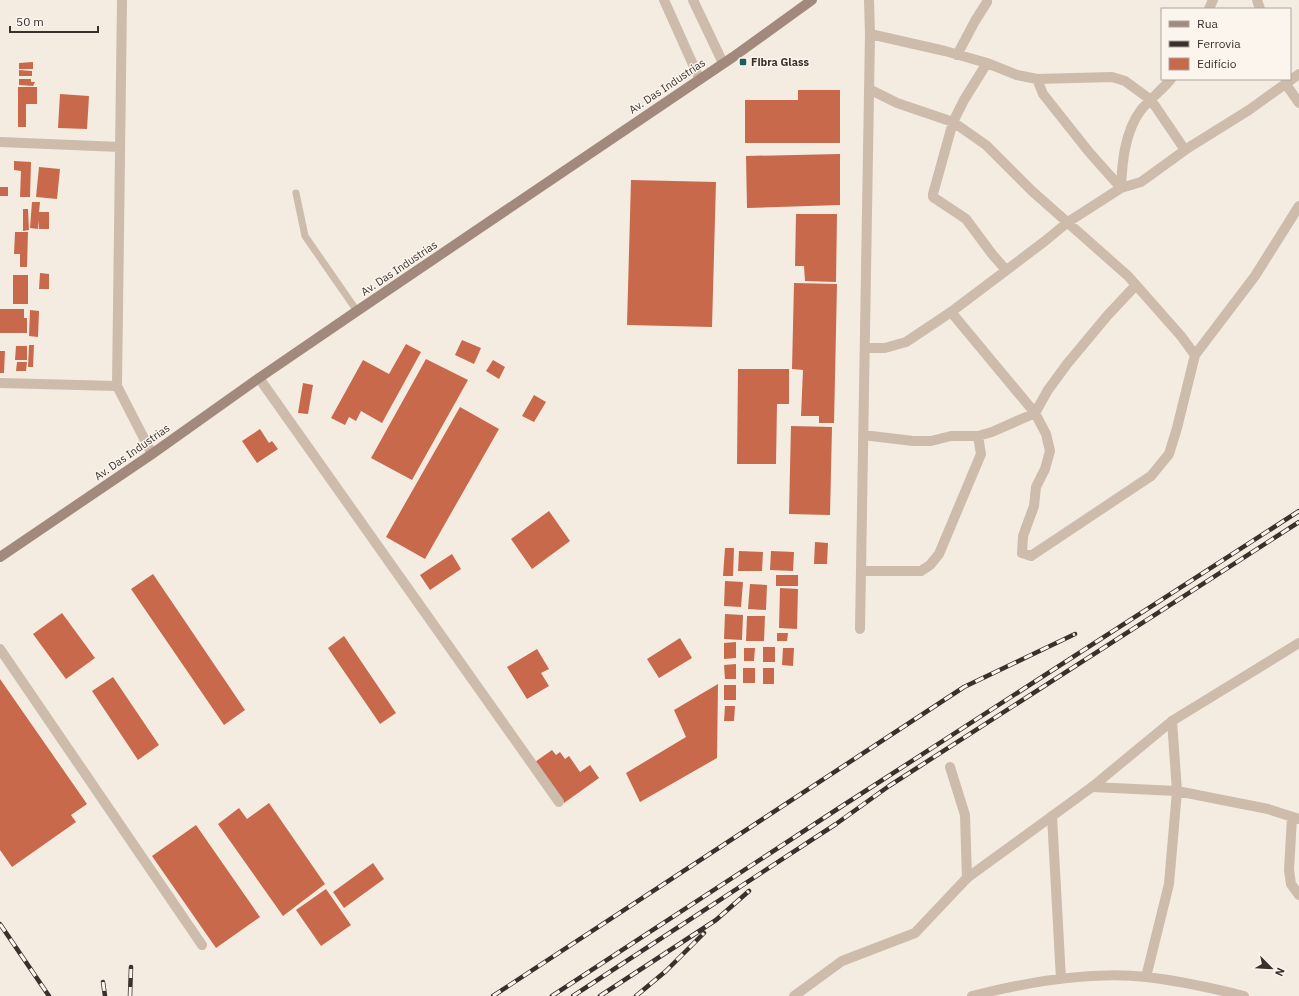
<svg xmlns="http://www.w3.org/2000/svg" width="1299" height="996" viewBox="0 0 1299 996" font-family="'IBM Plex Sans',sans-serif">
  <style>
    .building { fill: #c8694b }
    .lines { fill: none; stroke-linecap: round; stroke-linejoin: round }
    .service { stroke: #cdbbac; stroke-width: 7 }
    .minor { stroke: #cdbbac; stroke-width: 10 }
    .tertiary { stroke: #cdbbac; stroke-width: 10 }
    .secondary { stroke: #a18a7d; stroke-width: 10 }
    .rail-casing { stroke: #3b302b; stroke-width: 4.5 }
    .rail { stroke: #fbf5ee; stroke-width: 3; stroke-dasharray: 9; stroke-linecap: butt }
    .poi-dot { fill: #1f5a5e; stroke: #fbf5ee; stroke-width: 1.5 }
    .labels { text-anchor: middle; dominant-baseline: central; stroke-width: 3; stroke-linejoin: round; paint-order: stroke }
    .poi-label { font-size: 11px; font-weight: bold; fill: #3b302b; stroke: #fbf5ee; text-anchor: start }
    .street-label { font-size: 11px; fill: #3b302b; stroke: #fbf5ee }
  </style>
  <rect width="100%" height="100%" fill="#f4ebe1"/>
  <path class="building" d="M33,62V69H19V63Z
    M19,70L32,71V76H19Z
    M19,79H31V82H35L33,86L19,85Z
    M18,87H37V104H26V127H18Z
    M798,90H840V143H745V100H798Z
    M60,94L89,96L87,129L58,128Z
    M840,154V205L747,208L746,156Z
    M14,161L31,162L30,197H20L21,171L14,170Z
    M39,167L60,169L57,199L36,197Z
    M631,180L716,182L712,327L627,325Z
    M0,187H8V196H0Z
    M32,202H40L39,212H49V229H39V220L38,229L30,228Z
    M23,209H28L29,230L23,231Z
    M796,214H837L836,282L805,281L804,266H795Z
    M15,232H28L27,267H20V254H14Z
    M40,273L49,274V289H39Z
    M13,275H28V304H13Z
    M794,283L837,284L834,423H819V416H801L803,370L792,369Z
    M0,309H24V318H27V333H0Z
    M30,310L39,311L38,337L29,336Z
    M462,340L481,348L474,364L455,355Z
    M406,344L421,352L382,423L361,411L356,421L349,417L345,425L331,418L363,360L389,374Z
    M29,345H34L33,367H28Z
    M16,346H27V360H15Z
    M0,351H5L4,373H0Z
    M426,359L468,380L412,480L371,458Z
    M493,360L505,367L499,379L486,371Z
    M17,362H27L26,371H16Z
    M738,369H789V404H777L776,464H737Z
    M303,383L313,385L308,414L298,413Z
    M534,395L546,402L534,422L522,416Z
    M460,407L499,429L425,559L386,537Z
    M791,426L832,427L830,515L789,514Z
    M260,429L269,443L272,441L278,449L257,463L242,441Z
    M549,511L570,541L532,569L511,539Z
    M815,542L828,543L827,564H814Z
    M725,548H734L733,576H723Z
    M739,551L763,552L762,571H738Z
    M771,551L794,552L793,571L770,570Z
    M452,554L461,569L430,590L420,575Z
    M153,574L245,710L224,725L131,589Z
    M776,575H798V586H776Z
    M725,581L743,582L741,607L724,606Z
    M750,584L767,585L766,610L748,609Z
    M780,588L798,589L797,629L779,628Z
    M62,613L95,658L66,679L33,634Z
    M725,614L743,615L742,640L724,639Z
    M747,616H765L764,641H746Z
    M777,633H788L787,641H777Z
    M344,636L396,713L380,724L328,648Z
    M680,638L692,658L659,678L647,659Z
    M736,642V658L724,659V643Z
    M763,647H775V662H763Z
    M744,648H755L754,661H744Z
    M783,648H794L793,666L782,665Z
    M537,649L549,669L541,673L549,686L527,699L507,667Z
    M736,664V679H725L724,665Z
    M743,668H755V683H743Z
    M763,668H774V684H763Z
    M113,677L159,745L138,760L92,691Z
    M0,679L87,804L71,815L76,822L12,867L0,850Z
    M718,684L717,758L640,802L626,773L686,737L674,710Z
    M724,685H736V700H724Z
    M725,706H735L734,721H724Z
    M552,750L556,755L560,752L565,759L569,756L580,772L590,765L599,778L564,803L535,762Z
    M269,803L325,884L283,916L218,824L239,808L247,819Z
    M196,825L260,917L216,948L152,856Z
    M373,863L384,879L344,908L333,892Z
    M326,889L351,925L321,946L296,910Z"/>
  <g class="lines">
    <path class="service" d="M296,193L305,236L357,311"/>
    <path class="minor" d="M122,0L117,386L152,454
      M1257,0L1260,9
      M1209,9L1213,0
      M870,34L945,51L987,63L1017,75L1037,79L1112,77L1125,81L1151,100L1185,150
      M957,55L975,21L987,2V0
      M987,63L964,100L953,122L933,194V197L966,219L992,254L1006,270
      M1037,79L1043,94L1089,152L1121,188
      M1285,83L1299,103
      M869,89L897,103L953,122L986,145L1032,191L1128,276L1181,336L1195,355
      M0,142L120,147
      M1121,188C1122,162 1125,131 1141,110C1150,99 1162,90 1171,79
      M951,312L1035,413L1046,434L1050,451L1045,469L1036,487L1034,506L1023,536L1022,553L1031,556L1151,476L1169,454L1177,428L1195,355L1255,276L1299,206
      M865,348H885L906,342L951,312L1045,241L1068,222L1121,188L1141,182L1188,148L1249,110L1299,74
      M259,378L559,802
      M0,383L117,386
      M863,435L913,441H931L951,436H978L992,432L1035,413L1048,390L1067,364L1107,316L1136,285
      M861,571H921L930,565L939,554L981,454L978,436
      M860,629L870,34L869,0
      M0,649L202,945
      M950,767L965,815L967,878
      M1092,787L1177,791L1268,809L1299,819
      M1052,816L1061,979
      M1292,817L1289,870L1291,884L1299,895
      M1146,977L1169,884L1177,791L1172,721
      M972,996C1027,982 1090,971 1147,977C1180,981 1212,988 1244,996"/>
    <path class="tertiary" d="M664,0L699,78
      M693,0L723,63
      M794,996L842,961L915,933L967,878L1092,787L1172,721L1299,643"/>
    <path class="secondary" d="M0,557L152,454L259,378L357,311L733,57L812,0"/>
    <g class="rail-casing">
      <path id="rail" d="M0,924L49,996
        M103,982L105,996
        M130,996L131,967
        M493,996L964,687L1075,634
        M552,996L839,808L1299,511
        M573,996L836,824L889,786L1299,522
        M600,996L716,920L749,891
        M636,996L666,971L704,933"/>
    </g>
    <use href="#rail" class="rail"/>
  </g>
  <rect class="poi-dot" x="739" y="58" width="8" height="8" rx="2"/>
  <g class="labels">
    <g class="poi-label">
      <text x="751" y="62">Fibra Glass</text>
    </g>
    <g class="street-label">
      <text transform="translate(667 86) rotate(-34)">Av. Das Industrias</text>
      <text transform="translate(399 268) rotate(-34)">Av. Das Industrias</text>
      <text transform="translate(132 452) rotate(-35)">Av. Das Industrias</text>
    </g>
  </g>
  <rect x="1161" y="8" width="130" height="72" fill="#fbf5ee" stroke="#aea6a0"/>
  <rect x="1169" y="21" width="20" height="6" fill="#a18a7d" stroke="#aea6a0"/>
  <text x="1197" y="28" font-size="12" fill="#3b302b">Rua</text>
  <rect x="1169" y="41" width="20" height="6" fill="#3b302b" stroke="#aea6a0"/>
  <text x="1197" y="48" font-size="12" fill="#3b302b">Ferrovia</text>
  <rect x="1169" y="58" width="20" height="12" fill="#c8694b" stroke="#aea6a0"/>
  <text x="1197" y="68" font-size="12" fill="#3b302b">Edifício</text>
  <g transform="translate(1271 968) rotate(114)" stroke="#fbf5ee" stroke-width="3" paint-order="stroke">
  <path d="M0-3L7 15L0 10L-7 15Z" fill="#3b302b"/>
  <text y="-6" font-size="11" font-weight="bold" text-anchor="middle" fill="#3b302b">N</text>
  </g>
  <path d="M10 26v6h88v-6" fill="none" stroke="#3b302b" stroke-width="2"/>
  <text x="16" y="26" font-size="12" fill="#3b302b" stroke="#fbf5ee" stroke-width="3" paint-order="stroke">50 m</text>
</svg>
